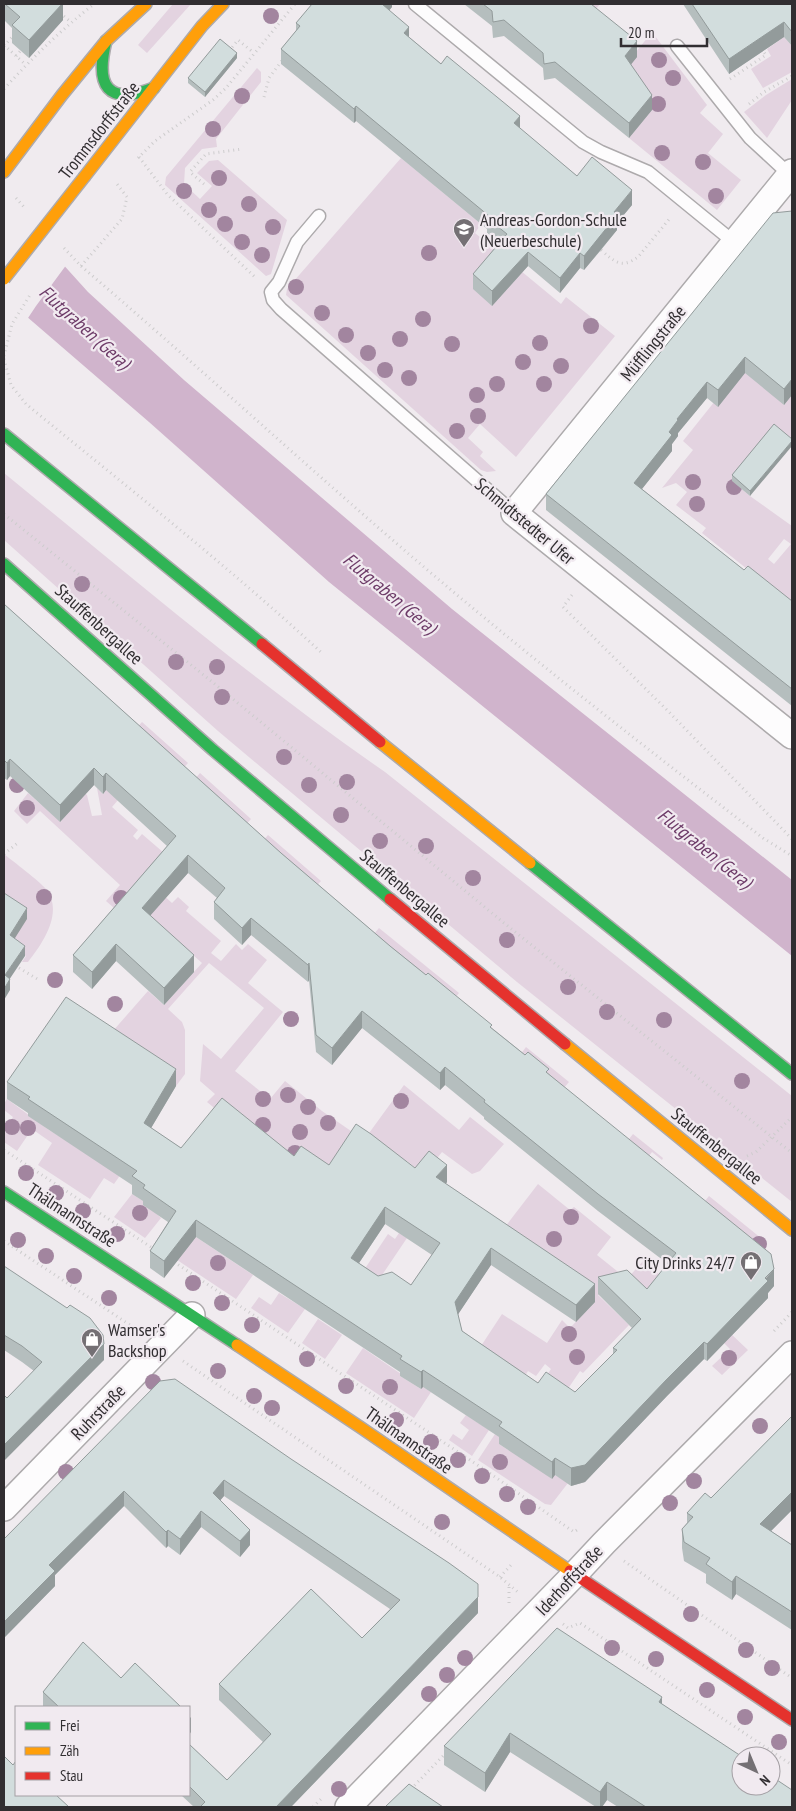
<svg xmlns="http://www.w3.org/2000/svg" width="796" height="1811" viewBox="0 0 796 1811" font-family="'PT Sans Narrow',sans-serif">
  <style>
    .green { fill: #e3d3e0; fill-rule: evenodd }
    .water { fill: #d0b4cc }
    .pier { fill: #f0ebef }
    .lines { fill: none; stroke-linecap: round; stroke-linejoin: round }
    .lane-casing { stroke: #adaaac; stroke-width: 15 }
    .street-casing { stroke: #adaaac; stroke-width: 28 }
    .fast-casing { stroke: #adaaac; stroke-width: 14 }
    .slow-casing { stroke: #adaaac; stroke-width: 14 }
    .jam-casing { stroke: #adaaac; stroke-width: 14 }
    .path { stroke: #cdcccd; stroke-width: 3; stroke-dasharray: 1 4; stroke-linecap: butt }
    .lane { stroke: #fdfcfd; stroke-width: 12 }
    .street { stroke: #fdfcfd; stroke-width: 25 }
    .fast { stroke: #30b455; stroke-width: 11 }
    .slow { stroke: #ff9f0a; stroke-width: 11 }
    .jam { stroke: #e5322d; stroke-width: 11 }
    .slow-bridge-casing { stroke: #adaaac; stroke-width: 14; stroke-linecap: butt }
    .path-bridge { stroke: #cdcccd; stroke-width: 3; stroke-dasharray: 1 4; stroke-linecap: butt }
    .slow-bridge { stroke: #ff9f0a; stroke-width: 11 }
    .tree { fill: #a2859f }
    .wall { fill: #b5bebe; fill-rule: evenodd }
    .shaded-wall { fill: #939b9b }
    .building { fill: #d2dddd; stroke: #939b9b; fill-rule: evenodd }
    .labels { text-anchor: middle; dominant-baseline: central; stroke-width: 4.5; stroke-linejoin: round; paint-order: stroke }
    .street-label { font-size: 18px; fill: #312e31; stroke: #f1eaf0 }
    .poi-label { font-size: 18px; fill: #312e31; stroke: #f1eaf0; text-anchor: start }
    .water-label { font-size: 19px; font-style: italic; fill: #6d3b68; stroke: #f1eaf0 }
  </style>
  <rect width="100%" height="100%" fill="#f0ebef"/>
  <path class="green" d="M173,4H191L147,53L138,45Z
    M591,4H600L591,15L636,52L652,32L707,105L700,113L723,134L708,153L741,180L717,210L629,138L651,110L585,11Z
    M784,37L792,46V72L763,88L751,69L771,56L767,49Z
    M257,68L261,72V82L216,139L217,147L202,149L185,168L184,184L200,199L212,186L197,173L209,161L218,160L287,220L271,274L266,276L165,185L166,177Z
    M792,79V100L767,138L744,112L766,95Z
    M401,158L481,224L475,233L561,304L566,297L615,336L516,457L480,424L468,438L483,452L480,456L496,471L487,472L481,470L286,295L287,289Z
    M751,356L784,405L792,395V445L750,458L732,481L750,496L792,526V605L702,533L706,528L676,505L687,492L676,483L662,488L693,450L683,441ZM784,539L791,544L774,564L768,559Z
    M4,473C129,575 252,680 385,772L792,1096V1202L517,982L218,731L4,540Z
    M142,722L188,763L176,776L130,735Z
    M200,773L251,819L238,833L188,787Z
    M73,781L87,795L92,816L102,815L97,788L103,794L106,790L118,800L112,807L138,830L133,836L137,840L142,834L171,859L150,883L172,903L178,897L189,907L186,911L221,941L211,953L221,961L236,944L242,950L248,944L267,960L248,983L283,1012L235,1071L270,1099L285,1081L322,1111L364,1140L404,1085L459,1130L470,1117L504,1144L480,1171L472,1174L442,1152L424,1175L407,1161L399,1173L265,1207V1150L207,1102L215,1094L200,1081L203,1044L221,1059L264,1008L209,963L168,1009L182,1022L185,1030V1074L176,1086L105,1040L148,991L164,1005L202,963L184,947L122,915L106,901L120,885L40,811L27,824L14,811L28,793L61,822Z
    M268,835L321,881L309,894L256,849Z
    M4,854C15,863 37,879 46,889C64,912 43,943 28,962H22L26,956L10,946L4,903Z
    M379,928L459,993L447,1008L367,942Z
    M526,1047L569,1082L556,1097L514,1063Z
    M7,1099L49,1130L121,1174L114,1184L104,1178L90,1199L38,1165L52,1143L32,1129L17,1151L4,1142V1131L13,1117L4,1110V1104Z
    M633,1134L663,1158L662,1160L652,1152L645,1161L621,1149Z
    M538,1184L570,1210L574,1207L611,1237L597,1255L627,1279L643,1261L688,1297L598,1295L629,1325L583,1373L580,1371L561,1399L543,1381L551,1369L545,1364L536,1376L528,1371L525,1376L481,1346L502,1314L547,1343L562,1320L570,1328L585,1312L498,1236Z
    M132,1194L145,1202L161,1218L145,1238L114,1217Z
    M709,1196L767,1243L759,1253L701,1206Z
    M399,1233L407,1238L372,1290L358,1279L388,1234L395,1239Z
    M196,1237L253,1275L236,1299L162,1250L194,1240Z
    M279,1293L305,1309L288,1333L251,1308L259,1297L271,1305Z
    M318,1319L342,1335L325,1359L302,1343Z
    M729,1332L748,1350L722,1375L712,1366L730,1349L721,1340Z
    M363,1348L401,1374L400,1376L421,1389L423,1387L431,1392L414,1418L346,1373Z
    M466,1415L489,1430L472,1456L449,1440L453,1434L462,1440L469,1430L460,1423Z
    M495,1434L502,1439L499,1444L508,1450L511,1446L552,1479L555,1475L568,1483L551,1505L545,1504L478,1460Z"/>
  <path class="water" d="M4,199L88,292L184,380L452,609L792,880V956L329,582L149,422L4,297Z"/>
  <path class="pier" d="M4,196L67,264L36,306L26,321L4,301Z"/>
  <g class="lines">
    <g class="lane-casing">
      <path id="lane" d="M415,4L583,142L601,152L648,172L735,243
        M677,46L750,138L790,175
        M319,216L297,242L279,282L271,292L273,300L281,309L514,513"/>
    </g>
    <g class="street-casing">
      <path id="street" d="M792,172L514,513L792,736
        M4,1508L192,1315
        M348,1807L575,1574L604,1543L792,1354"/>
    </g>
    <g class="fast-casing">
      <path id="fast" d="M106,41C95,86 107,106 154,88
        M4,434L262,644
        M4,564L213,750L390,899
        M530,863L792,1074
        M4,1192L237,1345"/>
    </g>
    <g class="slow-casing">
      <path id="slow" d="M4,172L62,95L106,41L146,4
        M85,176L202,26L223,4
        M380,742L530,863
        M565,1044L792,1230
        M237,1345L360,1427L570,1571"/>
    </g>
    <g class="jam-casing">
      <path id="jam" d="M262,644L380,742
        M390,899L565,1044
        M570,1571L792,1720"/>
    </g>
    <path class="path" d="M60,13L71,22
      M4,45L26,65
      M4,46L14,35
      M229,51L238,40L254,53
      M16,56L22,49
      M730,79L766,55L763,51
      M4,89C32,58 61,30 94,4
      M264,97L269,78L284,58
      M749,104L764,92L792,76
      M139,157L167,194L256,278
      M138,158L155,141L213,100L226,88L295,4
      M204,184L190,172L206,154L242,149
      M16,198L25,208
      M64,248L81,266C190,359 295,456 403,549C520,650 641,744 763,838L792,856
      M601,250C615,262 621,269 638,257L671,217
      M81,266L122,219L127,197L117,184
      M4,359L11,385L26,404C126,486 228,566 323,654
      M4,514L216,685L504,923L792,1153
      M572,595L563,607L668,711L792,839
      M4,854L19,842
      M19,968L39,980
      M4,1150L154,1249
      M747,1156L756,1152L792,1117
      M4,1241L139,1331
      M174,1262L485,1470L574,1532L577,1530
      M774,1331L792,1312
      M183,1361L500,1577L519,1593
      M624,1561L792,1678
      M500,1577L511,1565
      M509,1603V1587
      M563,1624L568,1628L580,1623L792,1765
      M411,1789L445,1754
      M313,1807L321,1799"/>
    <use href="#lane" class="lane"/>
    <use href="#street" class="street"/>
    <use href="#fast" class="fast"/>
    <use href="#slow" class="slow"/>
    <use href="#jam" class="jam"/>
    <g class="slow-bridge-casing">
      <path id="slow-bridge" d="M4,279L85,176"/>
    </g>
    <path class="path-bridge" d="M4,356L12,324L30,295"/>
    <use href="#slow-bridge" class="slow-bridge"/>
  </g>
  <g class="tree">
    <circle cx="271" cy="16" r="8"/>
    <circle cx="659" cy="60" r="8"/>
    <circle cx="673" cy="78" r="8"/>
    <circle cx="242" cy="96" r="8"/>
    <circle cx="658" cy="104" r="8"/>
    <circle cx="213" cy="129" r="8"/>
    <circle cx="662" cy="153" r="8"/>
    <circle cx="703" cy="162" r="8"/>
    <circle cx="219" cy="178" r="8"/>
    <circle cx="184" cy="191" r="8"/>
    <circle cx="716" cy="196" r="8"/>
    <circle cx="249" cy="204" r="8"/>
    <circle cx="209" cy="210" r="8"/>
    <circle cx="225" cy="224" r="8"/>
    <circle cx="273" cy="227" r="8"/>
    <circle cx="242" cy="242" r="8"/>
    <circle cx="429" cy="253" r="8"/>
    <circle cx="262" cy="255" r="8"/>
    <circle cx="296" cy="287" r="8"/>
    <circle cx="322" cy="313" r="8"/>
    <circle cx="423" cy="319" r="8"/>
    <circle cx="591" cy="326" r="8"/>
    <circle cx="346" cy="335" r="8"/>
    <circle cx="400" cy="339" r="8"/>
    <circle cx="540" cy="343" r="8"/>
    <circle cx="452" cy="344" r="8"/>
    <circle cx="368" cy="353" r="8"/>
    <circle cx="523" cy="362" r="8"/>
    <circle cx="561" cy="366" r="8"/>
    <circle cx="385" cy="370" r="8"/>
    <circle cx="409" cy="378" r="8"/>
    <circle cx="497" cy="384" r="8"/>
    <circle cx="544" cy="384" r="8"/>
    <circle cx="477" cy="395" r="8"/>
    <circle cx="478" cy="416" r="8"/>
    <circle cx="457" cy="431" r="8"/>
    <circle cx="693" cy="482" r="8"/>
    <circle cx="734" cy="487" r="8"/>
    <circle cx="697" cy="504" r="8"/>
    <circle cx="82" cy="584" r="8"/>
    <circle cx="176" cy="662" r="8"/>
    <circle cx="217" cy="667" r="8"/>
    <circle cx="222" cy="697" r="8"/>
    <circle cx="284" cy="757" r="8"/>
    <circle cx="347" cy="782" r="8"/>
    <circle cx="17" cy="785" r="8"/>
    <circle cx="309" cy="785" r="8"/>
    <circle cx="27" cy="808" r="8"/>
    <circle cx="341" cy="815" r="8"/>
    <circle cx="380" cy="841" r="8"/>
    <circle cx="426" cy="846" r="8"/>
    <circle cx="473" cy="878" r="8"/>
    <circle cx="44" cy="897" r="8"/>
    <circle cx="121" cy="898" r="8"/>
    <circle cx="507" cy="940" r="8"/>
    <circle cx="55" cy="980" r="8"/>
    <circle cx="568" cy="987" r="8"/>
    <circle cx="115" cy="1004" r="8"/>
    <circle cx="607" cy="1012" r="8"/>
    <circle cx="291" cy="1019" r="8"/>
    <circle cx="664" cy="1020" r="8"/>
    <circle cx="742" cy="1081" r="8"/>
    <circle cx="288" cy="1095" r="8"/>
    <circle cx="263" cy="1099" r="8"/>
    <circle cx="401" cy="1101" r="8"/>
    <circle cx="308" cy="1107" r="8"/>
    <circle cx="328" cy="1123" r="8"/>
    <circle cx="263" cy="1125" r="8"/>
    <circle cx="12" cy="1127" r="8"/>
    <circle cx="28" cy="1128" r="8"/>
    <circle cx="300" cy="1132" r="8"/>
    <circle cx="295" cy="1153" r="8"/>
    <circle cx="26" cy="1173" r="8"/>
    <circle cx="56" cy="1193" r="8"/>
    <circle cx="83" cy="1211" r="8"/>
    <circle cx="140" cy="1213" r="8"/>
    <circle cx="571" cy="1217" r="8"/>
    <circle cx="117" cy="1234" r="8"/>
    <circle cx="554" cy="1239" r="8"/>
    <circle cx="18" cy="1240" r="8"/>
    <circle cx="759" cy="1244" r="8"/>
    <circle cx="46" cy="1256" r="8"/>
    <circle cx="218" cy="1263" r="8"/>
    <circle cx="74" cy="1276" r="8"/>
    <circle cx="193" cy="1283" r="8"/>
    <circle cx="109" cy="1298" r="8"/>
    <circle cx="222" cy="1303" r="8"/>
    <circle cx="252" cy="1325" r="8"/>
    <circle cx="569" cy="1334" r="8"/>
    <circle cx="577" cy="1357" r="8"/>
    <circle cx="729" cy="1358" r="8"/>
    <circle cx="307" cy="1359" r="8"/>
    <circle cx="218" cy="1371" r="8"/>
    <circle cx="153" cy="1382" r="8"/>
    <circle cx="346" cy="1386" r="8"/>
    <circle cx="390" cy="1387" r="8"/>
    <circle cx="254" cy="1396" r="8"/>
    <circle cx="272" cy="1408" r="8"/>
    <circle cx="396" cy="1420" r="8"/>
    <circle cx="760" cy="1426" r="8"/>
    <circle cx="431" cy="1442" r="8"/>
    <circle cx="458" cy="1460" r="8"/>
    <circle cx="500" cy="1462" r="8"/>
    <circle cx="66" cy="1472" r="8"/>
    <circle cx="482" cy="1476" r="8"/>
    <circle cx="694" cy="1481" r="8"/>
    <circle cx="507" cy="1494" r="8"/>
    <circle cx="670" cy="1503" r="8"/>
    <circle cx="528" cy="1507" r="8"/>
    <circle cx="442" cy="1522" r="8"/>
    <circle cx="691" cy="1614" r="8"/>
    <circle cx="612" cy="1648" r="8"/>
    <circle cx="746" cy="1650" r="8"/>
    <circle cx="465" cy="1658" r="8"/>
    <circle cx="656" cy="1659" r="8"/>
    <circle cx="772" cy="1668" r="8"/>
    <circle cx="447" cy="1675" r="8"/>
    <circle cx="707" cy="1690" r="8"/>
    <circle cx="429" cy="1694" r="8"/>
    <circle cx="745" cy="1717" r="8"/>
    <circle cx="779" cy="1742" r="8"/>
    <circle cx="339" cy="1789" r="8"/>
  </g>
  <path class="wall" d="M4,4H63V20L29,58L12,43V28L4,20Z
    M392,4V7L389,10L409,37L577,176L632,205L617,223V230L601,250L584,270L580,268L560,293L528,266L492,306L473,289V274L499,243L487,233V229L356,121L354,123L281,64V49L296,31V23Z
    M464,4H591L637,57L631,64L652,110L629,138L555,78L544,80L543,68L504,36L493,38L492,26Z
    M683,4H792V46L784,37L729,74Z
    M237,58L205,97L188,83V78Z
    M792,211V395L784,405L745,373L718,407L707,398L678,433V436L672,444V451L642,489L744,570L792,601V706L546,510V494Z
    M774,424L750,496L732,481V475Z
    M4,604L281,853L390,946L549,1074L774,1286L768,1293V1298L707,1361L704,1359L667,1396L585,1482L571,1486L555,1475L552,1479L499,1444V1437L423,1387L421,1389L400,1376V1372L196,1237L164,1278L150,1268V1251L168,1222L143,1205V1201L132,1194V1185L28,1116V1113L7,1099V1082L176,1086L151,1128L181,1148L294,1156L329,1165L415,1168L447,1182L446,1184L595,1302L576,1322L491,1265L458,1314L462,1331L538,1383L575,1392L613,1354V1348L632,1328L598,1294V1277L647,1289L668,1264L598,1211L484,1119V1117L445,1085L440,1090L362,1028L332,1065L316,1052L309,980L308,982L251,935L242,945L214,919V902L217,898L188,873L150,915L194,972L164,1005L116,961L92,989L73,972V955L167,846L106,790L103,794L94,785L60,822L10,776L7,780L4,778ZM385,1224L432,1255L411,1285L378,1276L359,1263Z
    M4,1266L104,1360L7,1398L34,1371L22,1362L4,1350Z
    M160,1381L478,1613L291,1807H194L181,1795H189V1744L227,1780L263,1742L219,1700V1684L362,1638L390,1609L224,1496L220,1500L250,1545L240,1557L201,1527L180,1555L168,1546L166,1548L124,1506L55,1575V1586L4,1638Z
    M792,1416V1510L771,1531L792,1545V1630L736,1594L732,1600L706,1583V1574L684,1561L682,1548V1529L687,1523V1513L711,1498Z
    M121,1678L181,1707H43V1692Z
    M662,1704L792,1807H618L607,1800L602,1807H596L510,1752L485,1792L444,1765V1746Z"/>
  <path class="shaded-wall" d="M62,4H63V20L29,58V40Z
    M382,4H392V7L382,19Z
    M784,22V37L729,74V59Z
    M409,27V41L404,33Z
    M637,41V57L625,72V56Z
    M237,53V58L205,97V92Z
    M652,95V110L629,138V123Z
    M356,106V121L354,123V109Z
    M520,116V131L514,123Z
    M632,190V205L617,223V230L584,270V256L614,212Z
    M528,252V266L492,306V291Z
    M580,253V268L560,293V278Z
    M745,357V373L718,407V390Z
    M792,379V395L784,405V389Z
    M707,382V398L678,433V436L672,444V451L634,499V483L669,432L677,419Z
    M792,441V446L750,496V491Z
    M10,759V776L7,780V763Z
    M94,768V785L60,822V805Z
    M106,773V790L103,794V777Z
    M188,855V873L142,925V908Z
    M27,908V919L10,946V935Z
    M251,918V935L242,945V928Z
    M116,944V961L92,989V972Z
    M25,946V956L5,986V975Z
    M194,955V972L164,1005V988Z
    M309,963V980L308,982V965Z
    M10,979V990L4,1000V989Z
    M362,1011V1028L332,1065V1048Z
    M445,1067V1085L440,1090V1073Z
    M176,1069V1086L144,1140V1123Z
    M447,1165V1182L436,1195V1177Z
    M385,1207V1224L351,1275V1258Z
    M196,1220V1237L164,1278V1261Z
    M491,1248V1265L455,1319V1302Z
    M774,1269V1286L768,1293V1298L707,1361V1344Z
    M595,1284V1302L576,1322V1305Z
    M704,1342V1359L667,1396L585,1482L571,1486V1468L667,1379Z
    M104,1344V1360L4,1461V1445Z
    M423,1370V1387L421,1389V1372Z
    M555,1458V1475L552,1479V1462Z
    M224,1480V1496L213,1509V1493Z
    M124,1491V1506L55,1575V1586L4,1638V1622L49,1565Z
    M792,1492V1510L760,1542V1524Z
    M201,1511V1527L180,1555V1539Z
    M168,1530V1546L166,1548V1532Z
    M250,1530V1545L240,1557V1541Z
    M736,1576V1594L732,1600V1582Z
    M478,1597V1613L291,1807H276Z
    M662,1697V1715L659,1702Z
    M191,1717V1732L189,1735V1719Z
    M510,1733V1752L485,1792V1773Z
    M607,1782V1800L602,1807H600V1792Z"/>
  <path class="building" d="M5,4H62L29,40L12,25L20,17Z
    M312,4H383H382L409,27L404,33L441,64L447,56L508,106L520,116L514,123L577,176L592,157L632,190L614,212L617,215L584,256L580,253L560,278L528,252L492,291L473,274L507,234L487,218L489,216L356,106L354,109L281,49L300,26L296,23Z
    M483,4H591L637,41L625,56L652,95L629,123L555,62L544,64L543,53L504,20L493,22L492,11Z
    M692,4H792V32L784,22L729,59Z
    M220,39L237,53L205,92L188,78Z
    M792,211V379L784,389L745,357L718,390L707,382L677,419L678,420L669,432L672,435L634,483L744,570L748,566L792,601V689L546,494L773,213Z
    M774,424L792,439V441L750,491L732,475Z
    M4,604L281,853L390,946L426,975L428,973L492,1025L490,1027L525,1055L528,1052L549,1069L546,1072L567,1089L771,1254L774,1269L765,1278L768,1281L707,1344L704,1342L667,1379L585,1465L571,1468L555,1458L552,1462L499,1426L502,1422L423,1370L421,1372L400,1359L402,1356L196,1220L164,1261L150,1251L176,1211L143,1188L145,1185L132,1176L137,1171L28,1099L30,1097L7,1082L66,997L176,1069L144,1123L181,1148L222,1098L294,1156L301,1146L329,1165L356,1124L371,1134L415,1168L429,1151L447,1165L436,1177L595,1284L576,1305L491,1248L455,1302L462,1331L538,1383L546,1372L575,1392L617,1350L613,1348L641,1319L598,1277L627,1270L647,1289L676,1253L598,1194L484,1102L485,1100L445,1067L440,1073L362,1011L332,1048L316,1035L309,963L308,965L251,918L242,928L214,902L225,888L188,855L142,908L194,955L164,988L116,944L92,972L73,955L176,836L106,773L103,777L94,768L60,805L10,759L7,763L4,760ZM385,1207L440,1243L411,1285L392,1272L378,1276L351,1258Z
    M4,893L27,908L10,935L25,946L5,975L10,979L4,989Z
    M4,1266L67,1308L70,1305L90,1318L103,1335L104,1344L4,1445V1395L7,1398L42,1362L22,1346L4,1335Z
    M175,1379L291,1459L449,1563L478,1584V1597L276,1807H200L205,1802L189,1786V1744L227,1780L271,1734L219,1684L311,1589L362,1638L400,1600L224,1480L213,1493L250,1530L240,1541L201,1511L180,1539L168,1530L166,1532L124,1491L49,1565L55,1571L4,1622V1539L160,1381Z
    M792,1416V1492L760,1524L792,1545V1612L736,1576L732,1582L706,1564L710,1558L684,1542L682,1529L693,1517L687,1513L705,1493L711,1498Z
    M557,1628L662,1697L659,1702L741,1756V1786H771V1776L792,1790V1807H646L607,1782L600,1792L510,1733L485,1773L444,1746Z
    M83,1642L121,1678L135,1663L181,1707H59L43,1692Z
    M4,1756L13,1765L16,1761V1795H56L69,1807H4Z
    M409,1784L443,1807H385Z"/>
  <defs>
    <g id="school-pin" transform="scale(1.125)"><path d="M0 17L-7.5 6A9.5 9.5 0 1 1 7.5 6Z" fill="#747074" stroke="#f1eaf0"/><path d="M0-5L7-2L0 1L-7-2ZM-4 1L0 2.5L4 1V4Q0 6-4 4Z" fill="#fff"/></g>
    <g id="shop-pin" transform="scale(1.125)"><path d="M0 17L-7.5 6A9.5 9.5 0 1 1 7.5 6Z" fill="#747074" stroke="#f1eaf0"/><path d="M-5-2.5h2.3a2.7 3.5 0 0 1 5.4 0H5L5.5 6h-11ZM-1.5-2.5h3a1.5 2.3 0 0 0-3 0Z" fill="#fff"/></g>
  </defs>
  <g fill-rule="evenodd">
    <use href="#school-pin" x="464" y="229"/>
    <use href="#shop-pin" x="751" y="1262"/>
    <use href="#shop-pin" x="92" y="1339"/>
  </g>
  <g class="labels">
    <g class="street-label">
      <text transform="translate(99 130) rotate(-52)">Trommsdorffstraße</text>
      <text transform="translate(653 343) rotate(-51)">Müfflingstraße</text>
      <text transform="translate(525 521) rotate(40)">Schmidtstedter Ufer</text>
      <text transform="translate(99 624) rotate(42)">Stauffenbergallee</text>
      <text transform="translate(405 888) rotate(40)">Stauffenbergallee</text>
      <text transform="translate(717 1146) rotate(39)">Stauffenbergallee</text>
      <text transform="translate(72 1215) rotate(33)">Thälmannstraße</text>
      <text transform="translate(98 1412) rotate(-46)">Ruhrstraße</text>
      <text transform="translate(409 1440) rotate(35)">Thälmannstraße</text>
      <text transform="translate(569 1580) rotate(-47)">Iderhoffstraße</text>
    </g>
    <g class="poi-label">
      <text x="480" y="219">Andreas-Gordon-Schule<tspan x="480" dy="21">(Neuerbeschule)</tspan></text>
      <text x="735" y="1262" text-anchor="end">City Drinks 24/7</text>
      <text x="108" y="1329">Wamser's<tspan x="108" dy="21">Backshop</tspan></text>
    </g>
    <g class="water-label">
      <text transform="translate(85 327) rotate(42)">Flutgraben (Gera)</text>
      <text transform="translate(390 593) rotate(40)">Flutgraben (Gera)</text>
      <text transform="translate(705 848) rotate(39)">Flutgraben (Gera)</text>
    </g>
  </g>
  <rect width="796" height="1811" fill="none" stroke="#312e31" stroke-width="10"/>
  <rect x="15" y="1706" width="175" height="90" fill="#f1eaf0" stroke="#a49fa4"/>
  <rect x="25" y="1722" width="25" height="8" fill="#30b455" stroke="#a49fa4"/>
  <text x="60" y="1731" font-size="15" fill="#312e31">Frei</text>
  <rect x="25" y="1747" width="25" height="8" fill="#ff9f0a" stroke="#a49fa4"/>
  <text x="60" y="1756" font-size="15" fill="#312e31">Zäh</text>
  <rect x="25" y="1772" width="25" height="8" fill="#e5322d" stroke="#a49fa4"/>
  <text x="60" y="1781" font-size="15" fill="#312e31">Stau</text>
  <g transform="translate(756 1771) rotate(136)"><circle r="24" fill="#f1eaf0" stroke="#a49fa4"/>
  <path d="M0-4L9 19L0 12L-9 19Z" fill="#747074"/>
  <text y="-8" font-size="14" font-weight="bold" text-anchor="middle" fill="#312e31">N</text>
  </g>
  <path d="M621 38v8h86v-8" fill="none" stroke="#312e31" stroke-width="2.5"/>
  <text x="628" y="38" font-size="15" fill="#312e31" stroke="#f1eaf0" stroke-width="4" paint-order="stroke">20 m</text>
</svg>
